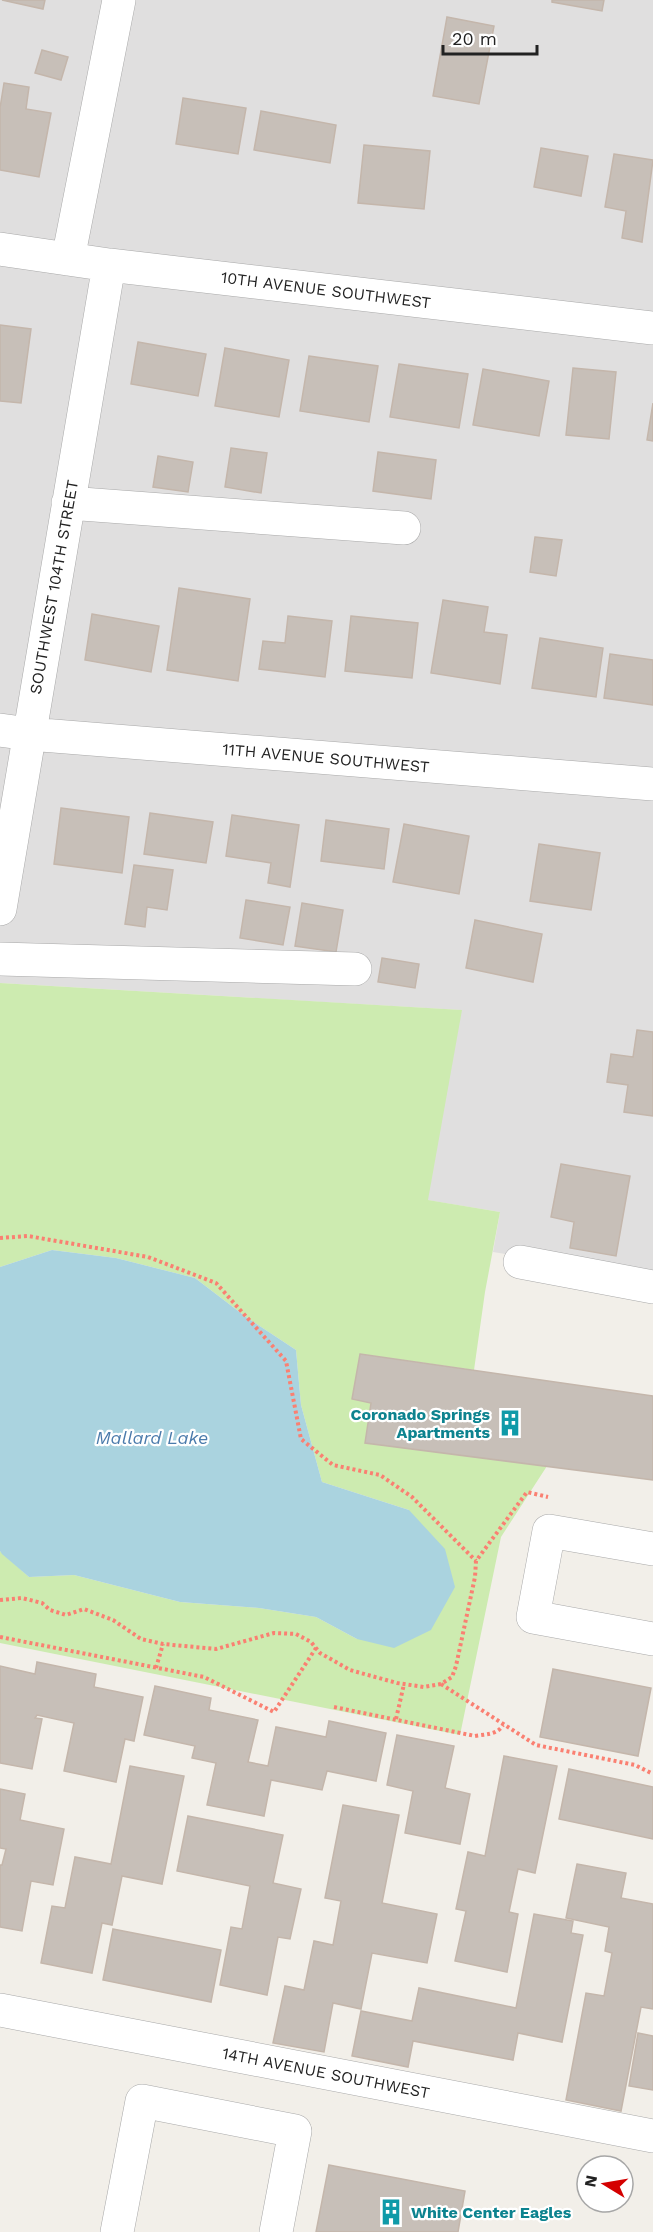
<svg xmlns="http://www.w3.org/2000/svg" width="653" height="2232" viewBox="0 0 653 2232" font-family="'Work Sans',sans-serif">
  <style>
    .residential { fill: #e0dfdf }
    .grass { fill: #cdebb0 }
    .water { fill: #aad3df }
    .building { fill: #c7bfb8; stroke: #c4b6ab; stroke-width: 1.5 }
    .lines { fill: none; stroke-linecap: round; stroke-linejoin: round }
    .minor-casing { stroke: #a9a9a9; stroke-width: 34 }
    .path { stroke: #fa8072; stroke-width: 4; stroke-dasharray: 3 3; stroke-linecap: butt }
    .minor { stroke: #fff; stroke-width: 33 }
    .labels { text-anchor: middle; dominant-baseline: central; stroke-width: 4.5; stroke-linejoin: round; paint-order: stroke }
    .street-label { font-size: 16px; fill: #222; stroke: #fff }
    .culture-label { font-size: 16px; font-weight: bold; fill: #0d838f; stroke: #fff; text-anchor: end }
    .water-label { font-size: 18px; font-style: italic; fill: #4a7aab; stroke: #fff }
  </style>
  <rect width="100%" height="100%" fill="#f2efe9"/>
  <path class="residential" d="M0,0H653V1278L493,1252L500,1212L427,1200L461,1010L0,983Z"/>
  <path class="grass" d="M0,983L462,1010L428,1200L500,1212L485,1292L474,1370L361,1354L352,1398L371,1403L365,1443L547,1466L501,1537L460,1735L0,1643V1551L29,1577L74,1575L180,1602L259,1608L316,1617L357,1639L409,1510L322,1482L301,1405L296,1350L246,1317L195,1278L116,1258L52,1250L0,1267Z"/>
  <path class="water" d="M52,1250L116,1258L195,1278L246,1317L296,1350L301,1405L322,1482L409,1510L445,1549L455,1587L431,1630L394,1648L357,1639L316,1617L259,1608L180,1602L74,1575L29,1577L2,1554L0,1551V1267Z"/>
  <path class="building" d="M2,0H45L43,9Z
    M552,0H604L602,11L552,2Z
    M447,17L494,26L479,104L433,96Z
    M42,50L68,57L61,80L35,73Z
    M4,83L29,87L26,109L51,113L39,177L0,170V108Z
    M183,98L246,108L238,154L176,144Z
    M261,111L336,125L330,163L254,150Z
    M364,145L430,151L424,209L358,203Z
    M541,148L588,156L581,196L534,187Z
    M614,154L653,160L642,242L622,238L626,211L605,207Z
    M0,325L31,329L21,403L0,401Z
    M138,342L206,354L198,396L131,384Z
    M225,348L289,360L279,417L215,406Z
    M309,356L378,366L369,422L300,411Z
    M399,364L468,374L459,428L390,417Z
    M573,368L616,372L609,439L566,435Z
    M483,369L549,381L539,436L473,425Z
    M653,403V441L647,440Z
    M231,448L267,453L261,493L225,487Z
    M378,452L436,460L431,499L373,491Z
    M158,456L193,462L188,492L153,487Z
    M535,537L562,540L556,576L530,572Z
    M179,588L250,599L238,681L167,670Z
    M443,600L488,607L484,632L507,635L500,684L431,673Z
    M92,614L159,626L151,672L85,660Z
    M288,616L332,621L325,677L259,669L263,641L285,643Z
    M351,616L418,623L412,678L345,671Z
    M540,638L603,648L596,697L532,688Z
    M610,654L653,660V705L604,698Z
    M61,808L129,817L122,873L54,864Z
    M150,813L213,822L206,863L144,854Z
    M232,815L299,825L290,887L268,883L271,863L226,856Z
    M326,820L389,829L384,869L321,861Z
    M404,824L469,836L459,894L393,882Z
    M539,844L600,853L591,910L530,901Z
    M134,865L173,870L167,910L147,907L145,927L125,924Z
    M246,900L290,907L283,945L240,938Z
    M302,903L343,910L336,952L295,946Z
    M475,920L542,934L533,982L466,968Z
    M382,958L419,964L415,988L378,982Z
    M637,1030L653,1032V1116L624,1112L628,1085L607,1082L611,1054L633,1057Z
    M561,1164L630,1176L616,1256L570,1248L574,1222L551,1217Z
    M360,1354L653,1396V1480L365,1443L371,1403L352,1399Z
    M37,1662L96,1674L94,1687L143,1697L134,1741L125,1739L116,1782L64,1771L74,1723L37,1715L35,1718L42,1719L32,1769L0,1763V1666L35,1674Z
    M553,1669L651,1688L638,1756L540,1737Z
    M155,1686L211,1698L209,1710L258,1720L248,1762L268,1766L276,1727L326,1737L329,1721L386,1733L376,1781L327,1771L322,1790L271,1780L264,1816L207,1805L216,1763L192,1758L195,1746L144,1735Z
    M397,1735L454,1746L445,1788L470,1794L460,1844L405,1833L413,1791L387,1785Z
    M504,1756L557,1766L535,1873L518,1869L509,1912L518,1914L507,1972L455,1961L466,1911L456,1909L468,1852L485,1856Z
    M130,1766L184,1776L162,1884L122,1876L112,1925L102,1923L92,1973L41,1963L52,1906L65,1908L75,1857L111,1864Z
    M569,1769L653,1787V1839L559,1819Z
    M0,1789L25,1794L20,1820L64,1829L53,1885L31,1881L22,1931L0,1927V1865H2L6,1849L0,1848Z
    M343,1805L399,1815L382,1903L437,1914L427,1963L372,1953L361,2009L333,2003L324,2052L273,2043L285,1986L304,1990L314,1941L333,1945L341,1901L325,1898Z
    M188,1816L283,1835L273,1883L301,1889L290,1939L278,1937L267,1995L220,1985L231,1927L242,1929L250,1886L177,1871Z
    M577,1864L626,1873L621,1898L653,1904V2009L641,2007L621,2111L566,2100L586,1993L604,1996L612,1953L605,1951L609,1927L566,1918Z
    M534,1914L573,1921L571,1933L583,1935L562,2042L518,2033L513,2060L413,2041L408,2067L352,2056L361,2011L412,2021L419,1988L516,2008Z
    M113,1929L221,1950L211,2002L103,1980Z
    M638,2033L653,2036V2090L629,2086Z
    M329,2165L465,2191L458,2232H316Z"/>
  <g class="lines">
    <g class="minor-casing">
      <path id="minor" d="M0,249L109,265L653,328
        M68,259L119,0
        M68,503L404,528
        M0,730L29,734L653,784
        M0,909L109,265
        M0,959L355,969
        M520,1262L653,1287
        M653,1549L549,1531L533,1617L653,1639
        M0,2010L653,2136
        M117,2232L142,2101L295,2131L276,2232"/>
    </g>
    <path class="path" d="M0,1238L28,1236L148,1257L216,1283L286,1361L301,1439L333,1465L380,1475L412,1497L476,1561
      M0,1600L22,1598L42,1603L50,1610L66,1615L84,1609L113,1620L141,1639L163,1644L216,1649L274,1633L296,1634L311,1642L320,1653L350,1670L397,1683L424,1687L441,1684L452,1677L456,1666L475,1577L476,1561L527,1492L548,1497
      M0,1637L204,1677L274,1712L316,1648
      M156,1668L163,1644
      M441,1684L536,1745L635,1765L653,1774
      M334,1707L475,1736C486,1734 497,1735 503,1725
      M396,1719L404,1684"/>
    <use href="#minor" class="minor"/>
  </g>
  <defs>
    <g id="building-bare" transform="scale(2.07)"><path d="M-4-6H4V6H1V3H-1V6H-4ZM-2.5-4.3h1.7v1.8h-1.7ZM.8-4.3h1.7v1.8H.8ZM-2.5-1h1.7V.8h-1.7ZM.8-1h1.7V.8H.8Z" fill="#0f9aa8" stroke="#fff" stroke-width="2.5" paint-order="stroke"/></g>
  </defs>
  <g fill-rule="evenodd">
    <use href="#building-bare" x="510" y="1423"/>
    <use href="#building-bare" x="391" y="2212"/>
  </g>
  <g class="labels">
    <g class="street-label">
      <text transform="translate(326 290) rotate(7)">10TH AVENUE SOUTHWEST</text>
      <text transform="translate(54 587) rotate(-80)">SOUTHWEST 104TH STREET</text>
      <text transform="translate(326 758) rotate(5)">11TH AVENUE SOUTHWEST</text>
      <text transform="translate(326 2073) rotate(11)">14TH AVENUE SOUTHWEST</text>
    </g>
    <g class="culture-label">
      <text x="490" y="1414">Coronado Springs<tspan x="490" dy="18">Apartments</tspan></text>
      <text x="411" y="2212" text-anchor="start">White Center Eagles</text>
    </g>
    <g class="water-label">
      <text x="152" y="1437">Mallard Lake</text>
    </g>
  </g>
  <g transform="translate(605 2184) rotate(281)"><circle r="28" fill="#ffffff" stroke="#a7a7a7" stroke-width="1.5"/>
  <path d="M0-4.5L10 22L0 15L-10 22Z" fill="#d40000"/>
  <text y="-9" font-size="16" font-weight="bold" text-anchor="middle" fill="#222222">N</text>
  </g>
  <path d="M443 45v9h94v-9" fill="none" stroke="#222222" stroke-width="3"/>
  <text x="452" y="45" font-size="18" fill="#222222" stroke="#ffffff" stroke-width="4.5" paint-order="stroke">20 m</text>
</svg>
